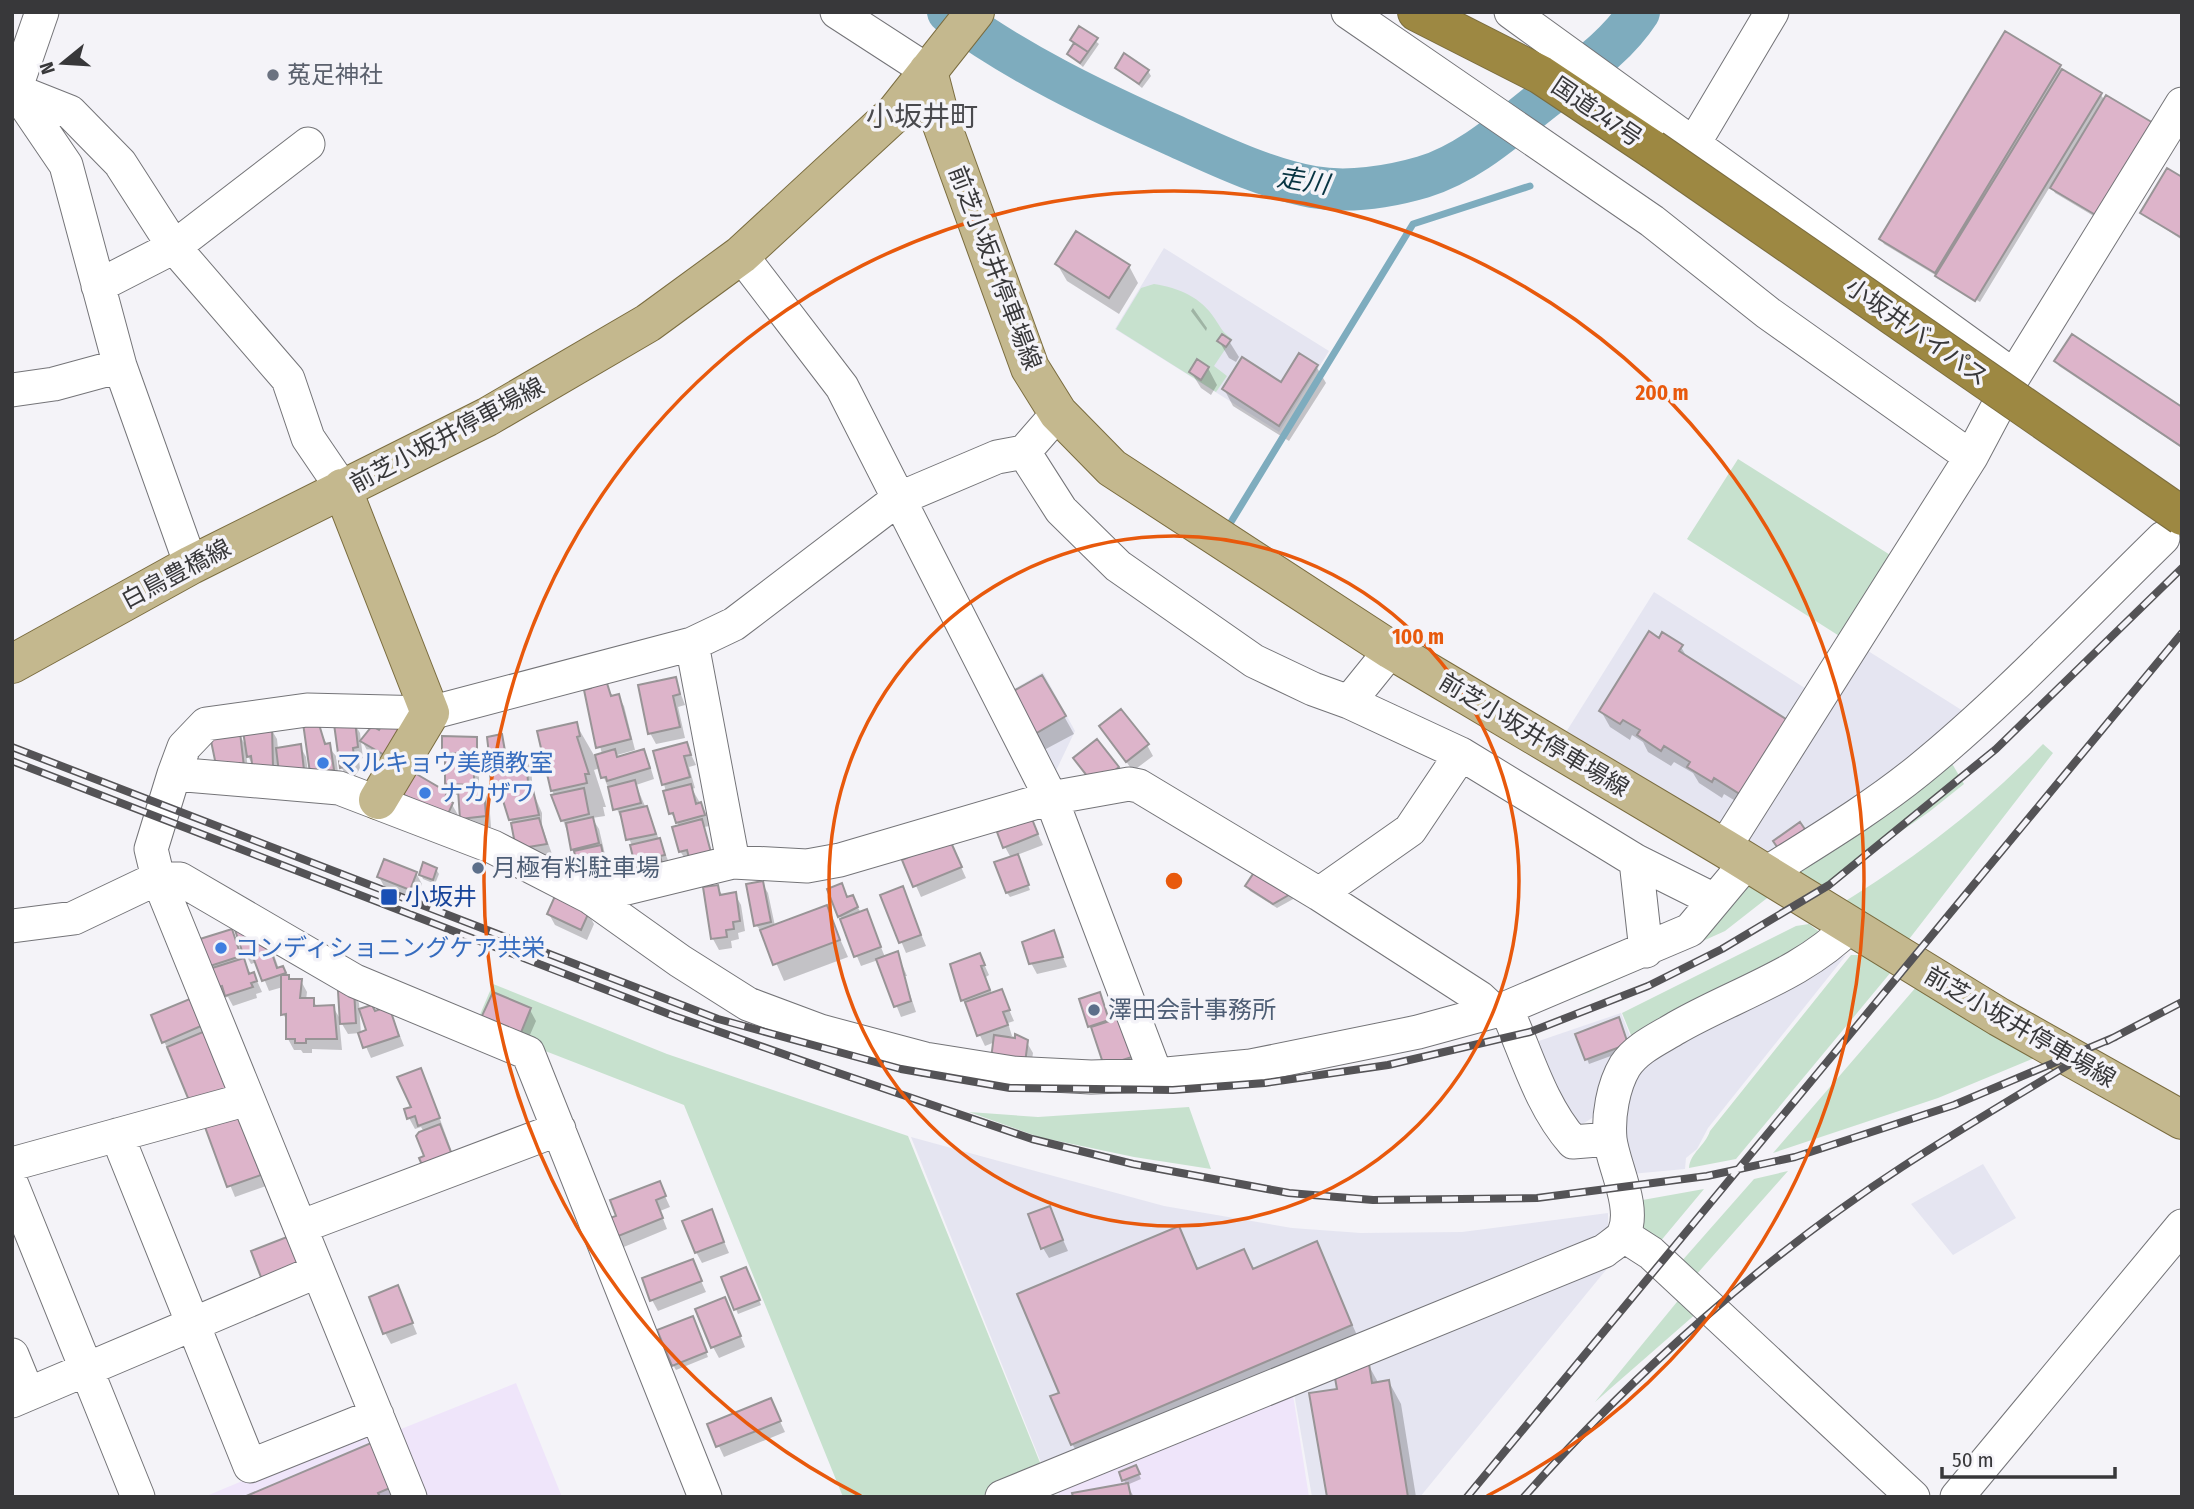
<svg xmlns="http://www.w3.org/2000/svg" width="2194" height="1509" viewBox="0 0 2194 1509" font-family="'Fira Sans Condensed','Noto Sans JP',sans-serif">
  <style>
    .commercial { fill: #efe5fa }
    .built { fill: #e5e5f1 }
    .green { fill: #c7e1ce }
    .shadow { fill: #0003 }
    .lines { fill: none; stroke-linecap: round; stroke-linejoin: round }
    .stream { stroke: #7eacbe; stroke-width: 7 }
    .river { stroke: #7eacbe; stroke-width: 42 }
    .building { fill: #ddb4ca; stroke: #989496; stroke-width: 2 }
    .minor-casing { stroke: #747478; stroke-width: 35 }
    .major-casing { stroke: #7a6c3f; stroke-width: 40 }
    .highway-casing { stroke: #7a6c3f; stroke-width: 40 }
    .minor { stroke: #fff; stroke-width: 33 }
    .major { stroke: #c4b88e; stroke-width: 38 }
    .highway { stroke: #9d8842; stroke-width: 38 }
    .rail-casing { stroke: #545356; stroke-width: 8 }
    .rail { stroke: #f4f3f8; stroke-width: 5; stroke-dasharray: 16; stroke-linecap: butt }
    .highway-bridge-casing { stroke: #7a6c3f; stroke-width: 40; stroke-linecap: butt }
    .highway-bridge { stroke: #9d8842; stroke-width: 38 }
    .ring { fill: none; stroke: #e8590c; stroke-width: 3.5 }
    .worship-dot { fill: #6b7280; stroke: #f4f3f8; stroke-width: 2.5 }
    .shop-dot { fill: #3f7fe0; stroke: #f4f3f8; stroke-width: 2.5 }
    .service-dot { fill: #5c6f8a; stroke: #f4f3f8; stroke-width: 2.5 }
    .transit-dot { fill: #1a4fb4; stroke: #f4f3f8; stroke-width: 2.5 }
    .labels { text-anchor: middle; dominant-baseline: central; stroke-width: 7; stroke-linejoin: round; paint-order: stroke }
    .worship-label { font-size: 24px; fill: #5b616d; stroke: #f4f3f8; text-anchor: start }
    .street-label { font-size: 24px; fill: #38383a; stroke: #f4f3f8 }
    .shop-label { font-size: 24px; fill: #366cbe; stroke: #f4f3f8; text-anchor: start }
    .service-label { font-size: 24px; fill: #4e5e75; stroke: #f4f3f8; text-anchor: start }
    .transit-label { font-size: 24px; fill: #164399; stroke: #f4f3f8; text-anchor: start }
    .water-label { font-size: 26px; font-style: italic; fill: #083442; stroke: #f4f3f8 }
    .quarter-label { font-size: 28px; fill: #4a4a4e; stroke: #f4f3f8 }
    .centre { fill: #e8590c; stroke: #f4f3f8; stroke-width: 3.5 }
    .ring-label { font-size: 21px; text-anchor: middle; font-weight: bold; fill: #e8590c; stroke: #f4f3f8; stroke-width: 7; stroke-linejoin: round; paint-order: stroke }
  </style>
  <rect width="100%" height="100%" fill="#f4f3f8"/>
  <path class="commercial" d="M516,1383L562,1497H422L396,1431Z
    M1293,1395L1309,1497H1059L1058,1488Z
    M366,1429L402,1497H204Z"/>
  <path class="built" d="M1164,248L1329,351L1279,432L1115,329Z
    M1654,592L1811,692L1730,820L1705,827L1563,737Z
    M1865,649L1971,716L1778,864L1751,857L1746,831Z
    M1043,672L1075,731L1053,777L1007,693Z
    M1846,955L1708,1128L1697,1149L1686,1158L1685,1169L1631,1174L1626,1133L1627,1110L1634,1083L1642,1069L1695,1029Z
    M1621,1013L1632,1041L1600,1113L1573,1130L1530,1044Z
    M911,1137L1164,1206L1292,1228L1361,1233L1462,1232L1608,1213V1229L1599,1242L1044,1470Z
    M1983,1164L2016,1218L1953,1255L1911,1204Z
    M1610,1265L1420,1497H1312L1294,1393Z"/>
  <path class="green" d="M1154,284C1179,288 1201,297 1215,319C1221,328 1223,333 1232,339L1214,366L1227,376L1216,392L1116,329L1141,288Z
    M1738,459L1895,558L1844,639L1687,539Z
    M2043,744L2053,753L1903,947L1839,905C1914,859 1981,808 2043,744Z
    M1947,755L1964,784L1929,812L1819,888L1789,872Z
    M1746,878L1771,895L1725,931L1590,992L1517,1017Z
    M1809,924L1822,934L1633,1040L1622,1013L1796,926Z
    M1851,955H1864L1891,972L1736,1159L1689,1168C1690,1153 1705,1146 1710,1131Z
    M493,984L667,1054L908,1136L1043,1470L979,1497H843L684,1105L476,1024Z
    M1917,986L2031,1051L2032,1059L1938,1098L1773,1153Z
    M1189,1107L1211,1169L1134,1157L1039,1137L969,1112L1038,1117Z
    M1788,1171L1688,1284L1673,1271L1754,1179Z
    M1704,1189L1654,1249L1642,1238L1637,1201Z
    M1681,1297L1698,1312L1595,1402Z"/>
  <path class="shadow" d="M1080,28L1099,44L1083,67L1069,54Z
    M2060,67L2101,95L2105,101L2107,224L2055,193L2051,185L1980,302L1884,244L1881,239Z
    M1117,68L1148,71L1151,76L1142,88Z
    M2182,179V240L2142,213Z
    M1057,264L1129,266L1138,283L1119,314L1067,281Z
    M1193,308L1207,328L1206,331L1191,311Z
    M1219,341H1229L1239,357L1236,362L1229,358Z
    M2056,361L2182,409V448L2059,366Z
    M1316,366L1326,383L1289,441L1233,406L1224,389L1281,384Z
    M1208,368L1217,385L1211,395L1201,388L1191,372Z
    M1659,640L1681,647L1688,659L1752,811L1724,794L1722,798L1699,783L1693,773L1674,762L1671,766L1648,752L1643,742L1632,735L1630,740L1610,727L1601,711Z
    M1042,677L1074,734L1044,750L1012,694Z
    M675,679L685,705L678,707L685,738L656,744L650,733Z
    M605,682L613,697L618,696L624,706L635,750L617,755L619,758L643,751L649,762L654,779L636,785L670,865L665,867L633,848L600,768L594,770L606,807H603L605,816L592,818L599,829L612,884L588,889L552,790L576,724L595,757L602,754L586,691Z
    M317,723L327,745L336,756L339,781L318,783Z
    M354,723L360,733L363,758L359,759L360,769L354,777L348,778L341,767Z
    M1101,727L1147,745L1153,756L1133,771Z
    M271,729L277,739L278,749L300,746L306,757L309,780L254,767L246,753L249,777L225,780L239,734L247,748Z
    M501,736L506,756L502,757L509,760L525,758L531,768L533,792L542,813V826L552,854L524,859L504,798H500L494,788L490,763L495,762L491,753Z
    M476,739L479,758H473L479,770V790H483L489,800L491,827L468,829L462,818L460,795H453L447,784L443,753Z
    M362,741H408L394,766L368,752Z
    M686,744L696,765L689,767L695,788L692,789L707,815L710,826L704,827L716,867L687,862L680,851V827L671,813L664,784Z
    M414,774L446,794L458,815L453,826L410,805L404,794Z
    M1035,827L1043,845L1017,855L1030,890L1010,897L1007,893L1011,858L1005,847Z
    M949,840L966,878L921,897L905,861Z
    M436,869L439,874L435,884L423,879L421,874Z
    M1257,871L1295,898L1277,908L1250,891L1247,886Z
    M416,873L422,884L416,899L385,888L379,877Z
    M762,883L768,893L775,926L826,907L848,957L784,981L764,935L756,925Z
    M841,886L848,898L852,897L861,913L866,911L885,957L897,953L907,976H904L916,1012L901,1017L878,960L861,966L829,890Z
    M717,887L723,896L735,894L741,905L745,931L738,933L739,939L731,941L732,948L719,950L713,939L705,889Z
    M902,888L926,946L906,953L882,896Z
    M588,913L594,924L587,940L555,925L549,914Z
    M236,928L273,952L279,969L282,968L290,981H301L307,992L306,1000H313L317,1007H333L342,1022L353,993L359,1003L361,1034L368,1031L375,1013L389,1008L404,1046L371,1058L360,1033L348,1034L339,1019L342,1050L312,1049V1053H303L301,1050H294L288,1039V1022L283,1014V987L269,991L257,962L251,964L242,948Z
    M232,931L251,975L254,974L262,992L256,994L257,998L233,1006L228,997L223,998L209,967Z
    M1053,933L1067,967L1037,974L1031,963Z
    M980,955L989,975L986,977L992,994L1001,991L1014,1021L1008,1023L1012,1036L1004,1039L1026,1041L1033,1053L1030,1073L995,1042L985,1046L963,1000Z
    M494,994L530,1010L536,1021L526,1044Z
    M1099,995L1111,1023L1139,1067L1106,1065L1081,1000Z
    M196,998L213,1034L170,1052L164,1042Z
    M1618,1019L1630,1049L1589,1064L1587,1059Z
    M420,1071L426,1081L459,1171L426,1157L424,1132L421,1127L415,1129L409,1118Z
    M239,1117L266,1186L235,1197L207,1129Z
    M659,1183L670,1207L660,1211L667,1229L619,1249L613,1238L619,1217Z
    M1049,1208L1068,1251L1049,1258L1043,1248Z
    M711,1211L729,1253L702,1263L696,1252Z
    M1178,1228L1199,1270L1243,1251L1254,1270L1316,1243L1360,1342L1082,1460L1072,1444L1062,1393Z
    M692,1261L706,1292L658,1311L652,1300Z
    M748,1273L761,1305L738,1314L723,1278Z
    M398,1288L417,1334L391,1344L385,1333Z
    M730,1310L745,1347L719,1358L713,1347Z
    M695,1322L708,1357L676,1370L673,1365Z
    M1369,1366L1379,1384L1389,1382L1401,1404L1416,1497H1328L1339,1390Z
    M770,1400L785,1432L724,1457L709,1425Z
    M379,1466L392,1497H395H248Z
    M1138,1472L1141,1479L1127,1485L1134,1497H1075L1126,1485L1121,1473Z"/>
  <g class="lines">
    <path class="stream" d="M1231,522L1413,224L1530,186"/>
    <path class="river" d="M948,12C1017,63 1096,101 1175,136C1219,156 1265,178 1313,187C1348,193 1389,187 1423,177C1469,163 1506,129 1543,100C1577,73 1615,49 1639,12"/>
  </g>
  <path class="building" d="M1079,26L1098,38L1088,52L1070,40Z
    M2005,31L2061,65L1935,273L1879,239Z
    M1074,43L1088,52L1080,63L1067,54Z
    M1124,53L1149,70L1139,84L1115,68Z
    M2062,69L2102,93L1975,301L1935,276Z
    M2106,95L2160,127L2104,220L2050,188Z
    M2167,168L2182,177V238L2140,213Z
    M1076,231L1130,265L1109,298L1055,264Z
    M1222,334L1231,340L1226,347L1217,341Z
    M2072,334L2182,407V447L2054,361Z
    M1299,353L1318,365L1279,426L1222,389L1242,357L1281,382Z
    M1197,359L1209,367L1201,380L1189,372Z
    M1649,631L1659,638L1662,632L1683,645L1679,651L1789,721L1743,796L1714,778L1712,782L1687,767L1690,762L1664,746L1661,751L1637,735L1640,730L1623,720L1620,724L1599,711Z
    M1042,675L1066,716L1033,735L1010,693Z
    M676,677L680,694L673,696L680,727L648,734L638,685Z
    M606,680L611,696L619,694L631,739L596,748L584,690L591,688L590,684Z
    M1121,709L1149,744L1126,762L1099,726Z
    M318,721L325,744L330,743L334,770L310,773L303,723Z
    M355,721L358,747L353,748L354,757L348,766L340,768L334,724Z
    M384,722L403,729L388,757L360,741L372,726L379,730Z
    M577,722L580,736L577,737L589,774H585L587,783L551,791L537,731Z
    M272,727L273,768L253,771L251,756L247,757L243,731Z
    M240,732L244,767L217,770L210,736Z
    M502,734L505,751L489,754L487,737Z
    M442,736L477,737V754L442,753Z
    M1097,739L1119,767L1095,786L1073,758Z
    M687,742L691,755L684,756L690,777L662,785L653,751Z
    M301,744L304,770L279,773L276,748Z
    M615,749L617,757L644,749L650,768L607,781L606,777L601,778L595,755Z
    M502,755L509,759L526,756L528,782L492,788L488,761L493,760L492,756Z
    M445,756L474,757V785L445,784Z
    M413,772L447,792L445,798L453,803L447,816L402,794Z
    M635,780L641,803L613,810L608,787Z
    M691,784L696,804L701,802L705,815L676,823L673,813L669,814L663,791Z
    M532,786L539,815L509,820L500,791Z
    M484,788L486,816L460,819L458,790Z
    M584,788L589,814L561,821L551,795Z
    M647,806L656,834L626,840L620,812Z
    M1030,814L1038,834L1003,848L997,832Z
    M593,817L599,843L571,850L566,823Z
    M539,818L547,844L516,849L511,823Z
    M702,819L712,856L690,862L687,850L679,852L672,827Z
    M1800,822L1811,838L1784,857L1773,841Z
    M660,838L665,855L660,856L663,867L637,873L630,845Z
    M949,838L962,867L913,887L902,860Z
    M601,845L607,873L580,879L574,851Z
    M1018,854L1029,885L1006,893L994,862Z
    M384,859L417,872L410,890L377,877Z
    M423,862L437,868L433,880L419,875Z
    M1257,868L1294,892L1273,904L1245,886Z
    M763,881L771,922L754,926L746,884Z
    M842,883L847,897L853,895L858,907L838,917L827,889Z
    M718,885L720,895L736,892L740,921L733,922L734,929L726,930L727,937L711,939L703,887Z
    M903,886L921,935L899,943L880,895Z
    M555,896L589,912L581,930L547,914Z
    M827,905L840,940L773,965L760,930Z
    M867,909L881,947L854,957L840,919Z
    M234,927L267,939L277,968L283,966L286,973L262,981L251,952L243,954Z
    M232,929L241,956L207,967L200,939Z
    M1054,930L1063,957L1029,964L1022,942Z
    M898,951L911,1001L894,1007L876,959Z
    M980,953L985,965L981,966L990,990L961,1001L950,964Z
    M244,958L249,974L254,972L257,981L251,983L253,987L225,996L222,986L215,988L209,969Z
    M281,975H289V979H302L300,998H314V1006L334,1005L337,1039H306V1043H295V1039H286V1014L281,1015Z
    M1002,989L1010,1010L1003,1012L1008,1025L977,1036L965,1002Z
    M338,991H354L356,1023L340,1024Z
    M493,992L531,1008L520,1035L481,1018Z
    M1100,992L1109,1020L1088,1027L1079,999Z
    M197,996L208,1023L162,1043L151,1015Z
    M372,1005L375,1011L389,1006L399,1036L363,1048L358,1033L366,1030L359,1009Z
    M1122,1017L1135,1056L1104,1066L1091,1027Z
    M1619,1017L1628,1044L1585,1060L1575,1034Z
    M210,1029L233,1086L190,1103L167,1047Z
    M1015,1034L1028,1040L1025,1063L991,1059L994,1035L1015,1038Z
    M421,1068L440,1118L418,1126L415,1116L407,1119L404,1109L411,1107L397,1077Z
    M239,1115L261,1175L227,1187L205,1127Z
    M440,1124L454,1160L425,1172L419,1158L424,1156L416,1136L419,1132Z
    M660,1181L666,1196L656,1200L663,1218L611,1239L604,1220L616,1216L610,1200Z
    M1050,1206L1063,1240L1041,1249L1028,1214Z
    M712,1209L724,1242L695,1253L682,1221Z
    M1179,1226L1197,1269L1244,1249L1253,1269L1317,1241L1352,1325L1071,1445L1050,1396L1059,1393L1017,1294Z
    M292,1235L306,1269L264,1285L251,1251Z
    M693,1259L702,1281L650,1301L642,1278Z
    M746,1267L760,1300L734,1310L721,1277Z
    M398,1285L413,1323L383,1334L369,1297Z
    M725,1297L741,1336L711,1348L695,1309Z
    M693,1316L707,1352L672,1366L657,1330Z
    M1369,1364L1372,1383L1389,1380L1408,1497H1327L1309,1393L1337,1389L1335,1378Z
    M771,1398L781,1421L716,1447L707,1424Z
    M371,1443L390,1488L378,1493L380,1497H244Z
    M1136,1465L1140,1474L1122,1481L1119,1472Z
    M1128,1483L1131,1497H1073L1072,1493Z"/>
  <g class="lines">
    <g class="minor-casing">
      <path id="minor" d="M42,12L15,90L66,165L120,366L191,565
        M837,12L928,71
        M1348,12L1652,221L1768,313L1971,457
        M1511,12L2014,376
        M12,89L70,112L120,163L174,247L288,379L308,438L342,488
        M1693,145L1772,12
        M741,255L842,387L1051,798L1129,784L1139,786L1319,894L1480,998L1494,1011
        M98,286L174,247L308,144
        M12,390L54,384L120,366
        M1024,452L1061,510L1118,566L1254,661L1313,689L1349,702L1391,650
        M692,644L733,862
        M1349,702L1461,754L1636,861L1714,900
        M174,774L339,788L493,847L590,897L733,862L807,866L840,860L1051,798L1156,1075
        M1724,848L1971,457L2014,376L2182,104
        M1636,861L1646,951
        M1765,874C1817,841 1871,809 1919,770C2006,699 2083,616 2163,538
        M1319,894L1410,830L1461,754
        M590,897L680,961L748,1004L820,1031L925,1059L1013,1073L1091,1077L1156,1075L1251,1066L1418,1032L1506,1008L1690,930L1746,863
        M12,926L74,918L158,878L151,849L174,774L184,747L206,724L307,710L430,713L692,644L734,624L898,499L997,457L1024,452L1058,413
        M1506,1008C1526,1052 1540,1105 1573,1142L1610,1139
        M117,1135L250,1466L377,1415
        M12,1164L248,1099
        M12,1185L138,1497
        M300,1227L559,1129
        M1623,1235L1651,1253L1913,1497
        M12,1355L28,1394
        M12,1401L318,1271
        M410,1497L158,878L180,879L355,981L528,1053L705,1497
        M1002,1497L1604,1251C1610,1246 1621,1240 1624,1233C1636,1207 1613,1165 1610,1139C1608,1116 1613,1086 1625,1066C1637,1048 1658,1039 1676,1028C1733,995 1804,974 1850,926
        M1957,1497L2182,1226"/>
    </g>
    <g class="major-casing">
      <path id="major" d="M928,71L942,125L1030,368L1058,413L1112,468L1391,650L1724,848L1999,1017L2182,1120
        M342,488L430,713L378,800
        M12,664L191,565L487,417L648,323L741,255L896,112L975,12"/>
    </g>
    <g class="highway-casing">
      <path id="highway" d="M1417,12L1541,75L1652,149"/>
    </g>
    <use href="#minor" class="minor"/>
    <use href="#major" class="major"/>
    <use href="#highway" class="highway"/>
    <g class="rail-casing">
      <path id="rail" d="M12,747L718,1019L901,1069L1010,1088L1173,1090L1265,1083L1388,1065L1530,1032L1648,986L1722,949L1829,885L1996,749L2182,568
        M12,761L674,1016L812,1064L1032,1139L1133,1164L1289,1193L1373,1200L1537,1198L1707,1176L1795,1157L1954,1105L2115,1037
        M2107,1041L2182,1002
        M1467,1497L2182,633
        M1524,1497C1633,1374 1764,1257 1902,1167C1956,1132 2013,1098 2068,1065"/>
    </g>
    <use href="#rail" class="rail"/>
    <g class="highway-bridge-casing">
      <path id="highway-bridge" d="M1652,149L2182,516"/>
    </g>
    <use href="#highway-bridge" class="highway-bridge"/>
  </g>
  <g class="ring">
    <circle cx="1174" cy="881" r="345"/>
    <path d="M861 1496A690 690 0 1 1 1487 1496"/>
  </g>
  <circle class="worship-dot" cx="273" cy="75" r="7"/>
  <g class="shop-dot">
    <circle cx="323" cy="763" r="7"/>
    <circle cx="425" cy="793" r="7"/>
    <circle cx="221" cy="948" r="7"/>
  </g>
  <g class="service-dot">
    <circle cx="478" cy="868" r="7"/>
    <circle cx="1094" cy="1010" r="7"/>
  </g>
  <rect class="transit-dot" x="380" y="888" width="18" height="18" rx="3.5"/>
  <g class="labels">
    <g class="worship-label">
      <text x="287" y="75">菟足神社</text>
    </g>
    <g class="street-label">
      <text transform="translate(1597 112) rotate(34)">国道247号</text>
      <text transform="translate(995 268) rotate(69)">前芝小坂井停車場線</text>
      <text transform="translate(1917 332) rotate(35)">小坂井バイパス</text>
      <text transform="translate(447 435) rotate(-28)">前芝小坂井停車場線</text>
      <text transform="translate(176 574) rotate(-28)">白鳥豊橋線</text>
      <text transform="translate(1534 735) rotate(31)">前芝小坂井停車場線</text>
      <text transform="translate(2020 1027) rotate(30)">前芝小坂井停車場線</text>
    </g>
    <g class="shop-label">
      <text x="337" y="763">マルキョウ美顔教室</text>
      <text x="439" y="793">ナカザワ</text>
      <text x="235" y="948">コンディショニングケア共栄</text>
    </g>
    <g class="service-label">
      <text x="492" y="868">月極有料駐車場</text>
      <text x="1108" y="1010">澤田会計事務所</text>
    </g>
    <g class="transit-label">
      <text x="405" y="897">小坂井</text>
    </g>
    <g class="water-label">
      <text transform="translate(1303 181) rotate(9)">走川</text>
    </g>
    <g class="quarter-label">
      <text x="922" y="116">小坂井町</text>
    </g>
  </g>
  <circle cx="1174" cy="881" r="10" class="centre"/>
  <g class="ring-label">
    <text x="1662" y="400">200 m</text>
    <text x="1418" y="644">100 m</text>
  </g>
  <rect width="2194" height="1509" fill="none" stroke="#38383a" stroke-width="28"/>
  <g transform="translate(63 63) rotate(252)" stroke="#f4f3f8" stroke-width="5" paint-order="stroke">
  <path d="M0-5L12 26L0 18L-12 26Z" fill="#38383a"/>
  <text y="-10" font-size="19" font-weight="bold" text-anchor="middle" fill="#38383a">N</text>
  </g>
  <path d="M1942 1467v10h173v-10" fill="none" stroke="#38383a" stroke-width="3.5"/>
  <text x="1952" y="1467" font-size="21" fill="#38383a" stroke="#f4f3f8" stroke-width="5" paint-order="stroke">50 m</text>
</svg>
